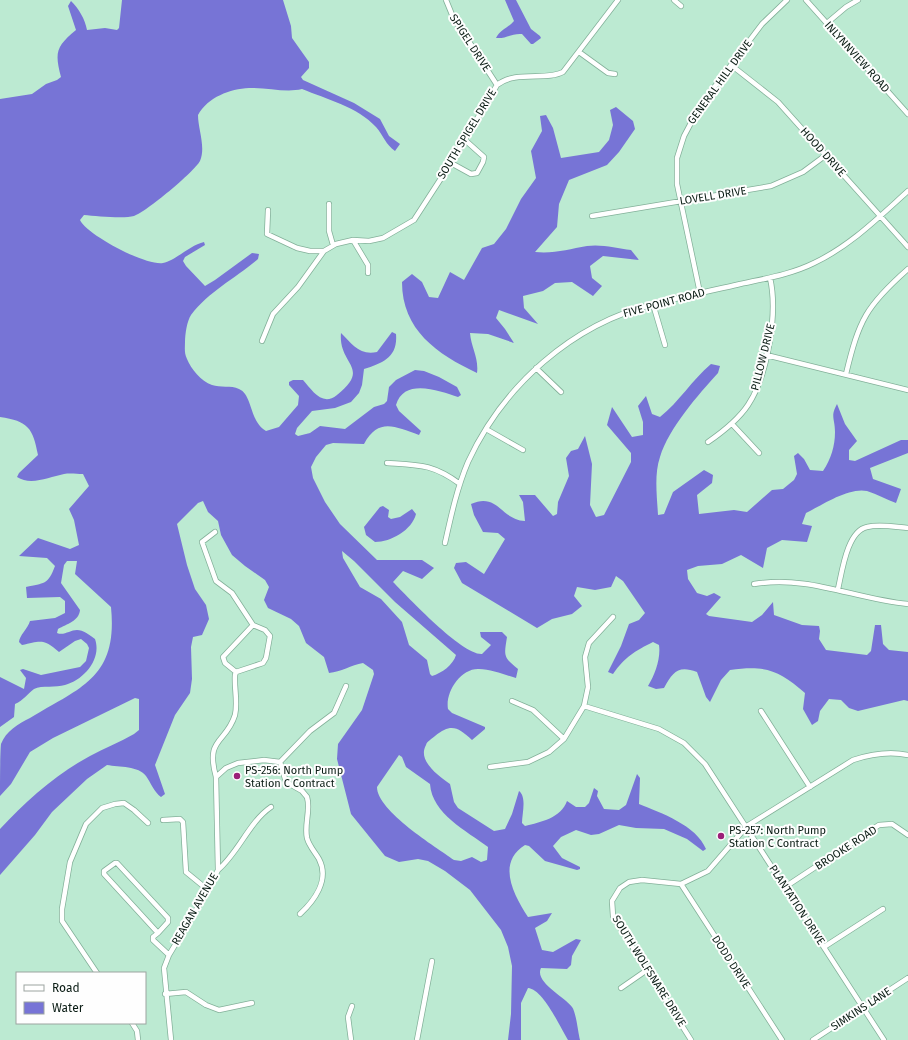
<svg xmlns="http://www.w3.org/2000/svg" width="908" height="1040" viewBox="0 0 908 1040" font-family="'Fira Sans',sans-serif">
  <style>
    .water { fill: #7774d6; fill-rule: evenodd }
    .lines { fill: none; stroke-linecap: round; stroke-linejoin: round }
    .street-casing { stroke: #83b099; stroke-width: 6 }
    .street { stroke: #fff; stroke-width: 4.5 }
    .poi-dot { fill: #9b2078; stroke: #fefefe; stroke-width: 1.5 }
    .labels { text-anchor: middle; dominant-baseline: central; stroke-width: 4; stroke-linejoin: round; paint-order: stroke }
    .street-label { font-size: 11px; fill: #0a1c14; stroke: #fefefe }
    .poi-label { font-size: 11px; fill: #0a1c14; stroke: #fefefe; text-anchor: start }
  </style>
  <rect width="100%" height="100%" fill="#bcead2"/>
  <path class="water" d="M122,0H283L291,26L292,38L309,62V68L301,77L303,80L354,103L380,119L389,136L400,144L395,151C386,145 383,135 376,127C358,107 326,99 302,89C285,93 267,87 249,88C230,89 208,97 198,115C198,129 206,147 200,161C194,172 146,212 134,216C124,219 96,216 84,215L80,220C87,235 146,266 163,263C175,261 190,245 204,242L205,245L185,257L183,261L186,266L205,286L215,280L252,253L259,254L258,259C236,278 209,291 191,315C187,321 185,334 185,342C185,348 184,353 187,359C191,369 201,381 212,385C220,388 231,385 239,389C253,395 249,421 266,431L279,427L298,405L299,396L289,385V382L293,380H303C312,390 322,407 337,395C372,367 338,365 341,333C352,344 360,356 377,352L392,332L396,334C398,357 383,363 364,369L362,385L359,393L351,402L335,408L312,411L297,428L295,434L298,436L310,433L320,426L345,429L374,407L384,404L387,401L389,387L396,380L415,370L424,371L439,377L457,387L461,395L458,397C440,391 404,377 396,405L399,411L421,431L419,435C395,427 379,417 364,444L333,443L326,445L316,457L311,467L313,478L325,502L340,524L377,560H422L434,568L422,579L403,571L393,582C409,598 462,655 482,654L491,645L481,637L480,632H502L507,637C504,656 503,657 518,669L516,678C505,675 491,669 479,669C461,668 445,692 448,709L452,713L485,727V729L472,740C458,727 451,723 435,736C432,739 427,741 426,745C417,761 439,776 450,784L454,802L458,808L494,831L505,829L512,814L519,791C527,797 522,814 522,823L525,826C541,822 561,818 567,801L576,807H585L589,803L594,788L598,791L597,796L604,809L619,810L626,805L637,774L640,778L639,804C661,813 696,825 706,849L703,851L687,839L664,829L636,828L619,825L599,834L591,835L576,830L561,837L553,846L562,858L580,867V869L577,870L545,861L529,846L525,845C496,863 514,895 528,917L552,913L547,921L535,928L542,950L553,952L576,939L581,940L572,956L571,965L567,969L541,968C534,982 565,997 572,1007C576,1012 578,1032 580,1040H568C560,1027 543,989 528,988L521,1003V1040H508L511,1014L512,966L508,947L501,930L470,890L445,871L428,861L418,859L399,862L385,856L351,814L337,759L338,744L362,710L374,674L373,670L363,663C351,665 341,672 329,673L324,657L306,643L299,626L291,619L268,608L264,600L269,587L265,580L245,566L232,555L221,535L218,521L208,512L203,501L198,503L177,524L187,565L195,589L206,605L209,619L202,635L193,637L191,647L192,679L190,693L175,715L155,765L165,794L161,797C154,792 151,783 146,776C139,766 119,767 107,765L87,779L52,812L35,835L0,875V829C26,801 56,774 90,756C105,748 120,742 134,734L139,730V699L135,698L53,738L30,752L11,784L0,796C0,785 0,753 1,744C6,731 18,724 30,718C81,687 118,678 111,607L75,574L77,561H67L64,565L61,583L80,610C79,621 67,624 58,629L57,633C64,636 70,630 77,630C83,630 90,635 95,639C102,659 84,680 65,685C56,688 42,685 34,689C27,694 24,700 15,704L14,717L0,727V677L24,689L26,678L20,670L23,669L41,675L80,667L86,661L89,648L87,644L81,639L75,641L59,652C44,638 40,641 22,645L19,642C19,636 28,628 30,621L55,618L65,613V601L60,597L27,598L26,587C44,583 48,585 55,566L47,558L19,556L38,538L70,549L79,545L74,520L69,509L89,486L83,474C77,474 70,473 64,474C49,477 31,486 17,477L19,473L38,455C33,428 28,421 0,417V99L32,94L46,84L57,80L61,77C54,51 57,46 76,30L68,6L71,1C79,9 85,19 87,30L105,28L117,30L119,28ZM342,551L354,561L395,602L456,655C453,665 442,673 432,676L430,674L427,660L409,645L402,622L381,599L360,587L343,558ZM399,755L402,757L406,767L430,784C432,814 467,831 488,847L487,860L481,862L472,857L461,861L454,860C436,847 377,811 377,787Z
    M505,0H516L531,29L540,36L541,38L533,44H531L522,34C512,33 506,39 496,38C500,30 508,28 514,21Z
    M616,107L633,121L635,129L619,152L607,165L569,180L559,204L557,227L535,252C554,254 569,249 587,246C601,244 617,248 631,250L639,260L603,256L590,266L592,278L602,286L593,296L572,282L555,283L543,291L523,296L524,308L538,324L499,310L496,318L505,329L514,343L488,334L470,333C471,347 479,358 477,373C437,354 402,330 402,282L412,274L422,282L429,297L438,298L450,272L464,280L482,248L494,244L506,229L521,199L536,178L531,151L542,131L540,116L546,115L553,128L561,158L599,152L609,140L613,125L610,110Z
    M711,364L720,366L718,373C698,395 669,428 660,457C654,474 657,497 658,515L664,514L673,492L704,470L713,475L712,483L697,495L699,514L734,510L747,512L772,490L783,489L794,480L797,474L794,456L798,453L804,459L810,470L823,471C831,459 835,446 835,432C835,418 830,417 837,404L845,424L857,441L849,450V460L855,461L901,440H908V453L870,468L873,479L901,489L896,503C887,500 877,494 867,491C849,487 822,505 806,513L802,524L812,526L807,542L782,540L767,548L763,568L741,555L722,564L698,566L687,570L688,579L697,593L707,596L714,593L721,597L706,614L709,616L752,622L762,615L773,602L774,615L802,625L819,626L820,631L819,639L826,650L867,655L871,651L875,625H881L883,644L889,650L908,652V701L904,700L858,711L849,708L841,700L829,699L820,711L818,721L812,725L803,709L805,693C779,670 765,665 730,670L721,680L710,702L706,697L697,672C678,665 673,672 664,688L656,689L648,686C655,675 661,658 659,645L653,642C635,651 625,657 613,674L608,672L621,646L629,624L639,620L645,613L623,581L616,576L611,587L595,590L577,587L574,596L582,606L572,614L552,619L537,628L462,583L454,568L456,563L466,562L484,574L505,539L498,533L483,532L474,515L471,504C498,492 501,520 525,521L523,502L519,495H535L553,516L557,514L558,502L569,476L566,458L571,451L578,449L585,436L592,464L590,505L596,517L604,515L631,462V453L607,425L612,407L632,437L643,435V422L638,406L646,396L652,414L660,417C679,402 692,380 711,364Z
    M383,506L389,510L388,517L391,519L400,517L412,509L416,514C412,530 391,542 375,542L366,535L364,527L380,507Z"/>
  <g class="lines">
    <g class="street-casing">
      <path id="street" d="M446,0L453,17L497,85
        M674,0L681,6
        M806,0L908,114
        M827,23L846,7L858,0
        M579,52L608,73L615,74
        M731,65L778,102L908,247
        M451,163L471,174L477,173L483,162L484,157L465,140
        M329,204V231L333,245
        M268,210L267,234L297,248L310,251H324L336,244L353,240L368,265V273
        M592,216L771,186L803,172L826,155
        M353,240L369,241L383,238L414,220L451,163L497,85C515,70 547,81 563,72L618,0
        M700,293L677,184V158L684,136L700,106L762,24L787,0
        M653,304L665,345
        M262,341L273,314L298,287L324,251
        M766,355L908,390
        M536,368L561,392
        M846,374C859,320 866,306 908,269
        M732,424L759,453
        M486,429L523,450
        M708,442C724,431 738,420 748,405C768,375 778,312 770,278
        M387,463C419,465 433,464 460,484
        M215,532L202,542L216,581L232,593L253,625L265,630L270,636L266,658L263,663L236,672
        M445,543C451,516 457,488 468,462C503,386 572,324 654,304C681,297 709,291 736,285C762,279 790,275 814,263C850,246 878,218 908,191
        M754,584C810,575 854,599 908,604
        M838,589C842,572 847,531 867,527C880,524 895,527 908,528
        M236,672L225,663L223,657L253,625
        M512,701L533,710L564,739
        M584,706L659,729L684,743L705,764L884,1040
        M761,711L810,787
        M280,762L286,782L302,791L307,797C311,810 304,824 307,838C309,846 315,852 319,859C330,880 314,901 300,914
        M280,762L310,731L334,713L346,686
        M490,767L528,762L549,752L564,739L584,706L588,687L585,657L589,643L613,617
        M216,777L226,768L238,763L264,760L280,762
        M163,820L180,819L183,822L186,872L208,890
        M115,863H117L168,918V922L158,933L104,874V871Z
        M218,870C239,852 249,822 271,807
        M681,884L782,1040
        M785,887L879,825L892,824L908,835
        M158,933L153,937V940L169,955
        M824,947L883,909
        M97,973L62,921V909L70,862L86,824L102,808L115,804L124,803L134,810L148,823
        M621,988L647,970
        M165,994L186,992L206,1005L219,1010L252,1003
        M132,1023L137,1031L138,1040
        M171,1040L164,968L169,955L208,890L218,870L216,777C205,737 226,744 235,715C238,702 234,688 235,675L236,672
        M351,1040L348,1017L352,1006
        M417,1040L432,961
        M691,1040L613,916L612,901L620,888L629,882L642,880L681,884L708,871L747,826L853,760C871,754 889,751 908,755
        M813,1040L908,978"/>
    </g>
    <use href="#street" class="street"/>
  </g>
  <g class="poi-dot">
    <circle cx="237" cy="776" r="4"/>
    <circle cx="721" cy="836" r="4"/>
  </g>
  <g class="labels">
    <g class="street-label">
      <text transform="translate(470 43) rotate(57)">SPIGEL DRIVE</text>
      <text transform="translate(857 57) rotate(48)">INLYNNVIEW ROAD</text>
      <text transform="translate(720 82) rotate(-54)">GENERAL HILL DRIVE</text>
      <text transform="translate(467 134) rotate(-59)">SOUTH SPIGEL DRIVE</text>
      <text transform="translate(823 152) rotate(48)">HOOD DRIVE</text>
      <text transform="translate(713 196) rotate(-9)">LOVELL DRIVE</text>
      <text transform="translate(664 303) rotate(-15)">FIVE POINT ROAD</text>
      <text transform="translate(763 357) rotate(-76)">PILLOW DRIVE</text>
      <text transform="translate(846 848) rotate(-33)">BROOKE ROAD</text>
      <text transform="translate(797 905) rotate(57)">PLANTATION DRIVE</text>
      <text transform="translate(195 909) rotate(-60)">REAGAN AVENUE</text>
      <text transform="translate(731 962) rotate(57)">DODD DRIVE</text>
      <text transform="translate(649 971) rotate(58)">SOUTH WOLFSNARE DRIVE</text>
      <text transform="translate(861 1009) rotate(-33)">SIMKINS LANE</text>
    </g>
    <g class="poi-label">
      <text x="245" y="770">PS-256: North Pump<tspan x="245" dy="13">Station C Contract</tspan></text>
      <text x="729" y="830">PS-257: North Pump<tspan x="729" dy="13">Station C Contract</tspan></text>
    </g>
  </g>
  <rect x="16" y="972" width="130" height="52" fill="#fefefe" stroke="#9ca4a0"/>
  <rect x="24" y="985" width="20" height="6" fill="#ffffff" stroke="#9ca4a0"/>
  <text x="52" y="992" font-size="12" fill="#0a1c14">Road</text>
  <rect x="24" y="1002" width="20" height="12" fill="#7774d6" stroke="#9ca4a0"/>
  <text x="52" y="1012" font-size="12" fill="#0a1c14">Water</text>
</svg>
